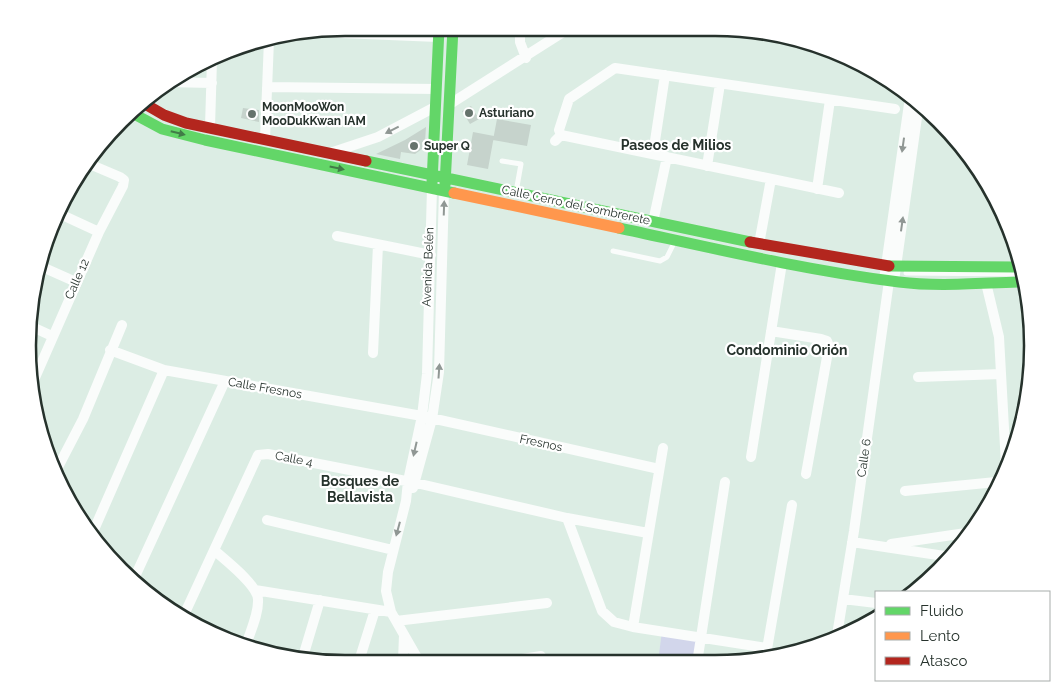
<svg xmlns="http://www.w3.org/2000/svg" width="1060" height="691" viewBox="0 0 1060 691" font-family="Raleway,sans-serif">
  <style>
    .green { fill: #d2d6eb }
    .building { fill: #c6d3cc }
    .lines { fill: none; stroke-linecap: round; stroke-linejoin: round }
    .lane { stroke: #fafcfb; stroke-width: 5 }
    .street { stroke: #fafcfb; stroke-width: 10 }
    .fast { stroke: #63d668; stroke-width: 11 }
    .slow { stroke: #ff974d; stroke-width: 11 }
    .jam { stroke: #b3261e; stroke-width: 11 }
    .oneway { fill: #909794 }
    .oneway2 { fill: #417c47 }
    .poi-dot { fill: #66736c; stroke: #fff; stroke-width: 2 }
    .labels { text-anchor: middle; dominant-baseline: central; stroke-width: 4.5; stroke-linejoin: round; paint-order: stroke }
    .poi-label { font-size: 12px; font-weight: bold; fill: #26322c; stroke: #fff; text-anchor: start }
    .street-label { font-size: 12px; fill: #26322c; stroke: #fff }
    .neighbourhood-label { font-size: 14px; font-weight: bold; fill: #26322c; stroke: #fff }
    .rim { fill: none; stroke: #26322c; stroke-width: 2.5 }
  </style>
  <rect width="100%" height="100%" fill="#dcede4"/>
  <path class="green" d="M662,631L700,637L696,663L658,662Z"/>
  <path class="building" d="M471,106L479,119L470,124L462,111Z
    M243,108L259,110V122L241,118Z
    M497,119L531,125L527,146L493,140Z
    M426,127L425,142H422V149L415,154L401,152L400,159L376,154L405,140Z
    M473,132L494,136L488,169L467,165Z"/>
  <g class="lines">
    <path class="lane" d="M502,161L521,164L516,192
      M613,251L660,261L667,257L675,241
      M906,273L1018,274"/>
    <path class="street" d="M520,29V42L526,58
      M741,30L766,33
      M316,32L438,37
      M167,82L212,83
      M267,87L436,89
      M450,104L568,29
      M210,127L212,60
      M561,135L839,193
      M265,139L269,40
      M555,141L561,135L559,130L569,99L615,68L895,109
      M330,153L378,137L435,107
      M653,154L665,75
      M707,166L720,84
      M817,189L830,100
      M60,214L99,232
      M653,222L667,157
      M337,236L431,255
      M759,244L771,179
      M40,266L76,282
      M884,280L910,97
      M894,281L919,103
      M986,283L999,337L1006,465
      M28,325L52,336
      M771,331L821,339L827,341L829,346L806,474
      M110,350L164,370L422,416L659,469
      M373,353L378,245
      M918,377L1001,374
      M34,380L99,232L123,186L124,180L120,177L87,163
      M751,457L782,263
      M56,471L83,419L122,325
      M413,488L432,419L439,372L444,190
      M905,491L996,482
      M567,518L602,611L614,622L633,627L767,648
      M267,520L393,550
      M93,532L164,370
      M852,542L951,557
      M891,544L966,533
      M214,550C225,560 257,584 258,599C259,614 250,632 246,645
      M133,581L225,381
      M255,590L391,612
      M843,599L876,603
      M184,615L258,455L268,454L416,483L567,518L648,533
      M396,621L547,603
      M633,627L663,448
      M837,635L854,531L889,281
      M766,655L792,505
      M302,660L320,600
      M359,661L375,610
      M403,661L404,635
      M419,661L391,612L386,591L388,572L406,501L408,481L422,416L427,374L432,188
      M504,662L541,656
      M697,663L725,482"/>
    <path class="fast" d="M134,114L162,129L205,140L454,193
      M366,161L750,242
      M432,183L439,28
      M445,185L453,28
      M619,228C712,248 804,270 899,282C938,287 980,283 1020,282
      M889,266L1016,267"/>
    <path class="slow" d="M454,193L619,228"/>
    <path class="jam" d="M145,104L164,115L186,123L366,161
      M750,242L889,266"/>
  </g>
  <defs><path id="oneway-solid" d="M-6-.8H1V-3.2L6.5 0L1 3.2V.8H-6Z" transform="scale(1.25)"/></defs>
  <g class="oneway">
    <use href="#oneway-solid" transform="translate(392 130) rotate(153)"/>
    <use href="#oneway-solid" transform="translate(903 145) rotate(98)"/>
    <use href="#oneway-solid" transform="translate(444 208) rotate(-88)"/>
    <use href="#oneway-solid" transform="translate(902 224) rotate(-82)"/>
    <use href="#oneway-solid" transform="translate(439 371) rotate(-86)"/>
    <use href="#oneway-solid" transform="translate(415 449) rotate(103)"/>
    <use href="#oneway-solid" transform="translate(398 529) rotate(105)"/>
  </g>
  <g class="oneway2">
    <use href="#oneway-solid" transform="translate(178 133) rotate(14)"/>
    <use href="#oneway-solid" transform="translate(337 168) rotate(12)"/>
  </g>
  <g class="poi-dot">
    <circle cx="469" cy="113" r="5"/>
    <circle cx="252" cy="114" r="5"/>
    <circle cx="414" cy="146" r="5"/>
  </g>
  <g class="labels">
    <g class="poi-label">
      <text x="262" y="107">MoonMooWon<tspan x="262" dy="14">MooDukKwan IAM</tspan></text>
      <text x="479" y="113">Asturiano</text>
      <text x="424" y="146">Super Q</text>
    </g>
    <g class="street-label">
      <text transform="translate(576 205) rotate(12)">Calle Cerro del Sombrerete</text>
      <text transform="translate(428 267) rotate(-88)">Avenida Belén</text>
      <text transform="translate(77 279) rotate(-66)">Calle 12</text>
      <text transform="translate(265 388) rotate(10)">Calle Fresnos</text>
      <text transform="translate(541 443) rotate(12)">Fresnos</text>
      <text transform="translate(864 458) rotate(-82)">Calle 6</text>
      <text transform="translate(294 459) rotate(11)">Calle 4</text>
    </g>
    <g class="neighbourhood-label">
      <text x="676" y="145">Paseos de Milios</text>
      <text x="787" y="350">Condominio Orión</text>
      <text x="360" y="481">Bosques de<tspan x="360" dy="16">Bellavista</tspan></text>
    </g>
  </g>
  <path d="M0 0H1060V691H0ZM345 36H715A309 309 0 0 1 1024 345V346A309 309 0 0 1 715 655H345A309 309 0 0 1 36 346V345A309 309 0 0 1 345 36Z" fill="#fff" fill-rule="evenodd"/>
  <path class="rim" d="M345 36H715A309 309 0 0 1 1024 345V346A309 309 0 0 1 715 655H345A309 309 0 0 1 36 346V345A309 309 0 0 1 345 36Z"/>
  <rect x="875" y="591" width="175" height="90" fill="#ffffff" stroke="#a8adab"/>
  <rect x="885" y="607" width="25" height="8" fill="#63d668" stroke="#a8adab"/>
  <text x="920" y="616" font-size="15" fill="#26322c">Fluido</text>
  <rect x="885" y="632" width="25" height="8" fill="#ff974d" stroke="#a8adab"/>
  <text x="920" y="641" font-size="15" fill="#26322c">Lento</text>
  <rect x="885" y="657" width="25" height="8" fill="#b3261e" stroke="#a8adab"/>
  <text x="920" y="666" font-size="15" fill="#26322c">Atasco</text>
</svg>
